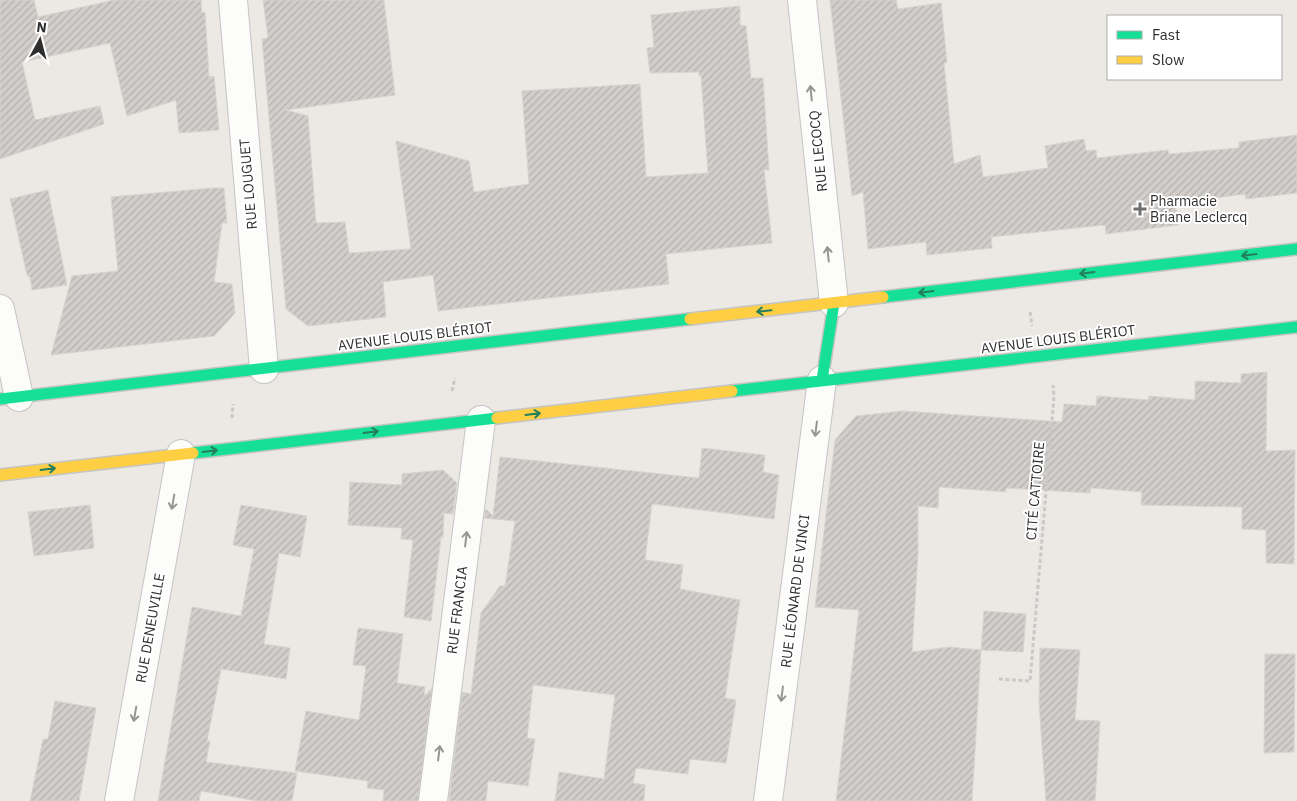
<svg xmlns="http://www.w3.org/2000/svg" width="1297" height="801" viewBox="0 0 1297 801" font-family="'IBM Plex Sans',sans-serif">
  <style>
    .building { fill: url(#building-hatch); stroke: #d7d4d0 }
    .lines { fill: none; stroke-linecap: round; stroke-linejoin: round }
    .street-casing { stroke: #c5c4c5; stroke-width: 30 }
    .fast-casing { stroke: #c5c4c5; stroke-width: 14 }
    .slow-casing { stroke: #c5c4c5; stroke-width: 14 }
    .path { stroke: #c9c9c8; stroke-width: 3; stroke-dasharray: 4 2.5; stroke-linecap: butt }
    .street { stroke: #fcfcfb; stroke-width: 28 }
    .fast { stroke: #16e098; stroke-width: 11 }
    .slow { stroke: #ffcf43; stroke-width: 11 }
    .oneway { stroke: #959594 }
    .oneway2 { stroke: #237e5e }
    .poi-dot { fill: #706f6e; stroke: #fff; stroke-width: 2 }
    .labels { text-anchor: middle; dominant-baseline: central; stroke-width: 4; stroke-linejoin: round; paint-order: stroke }
    .street-label { font-size: 14px; fill: #2e2e2e; stroke: #fff }
    .poi-label { font-size: 14px; fill: #2e2e2e; stroke: #fff; text-anchor: start }
  </style>
  <defs>
    <pattern id="building-hatch" width="6" height="6" patternUnits="userSpaceOnUse" patternTransform="scale(1.25)"><rect width="6" height="6" fill="#d1cecb"/><path d="M-1 1l2-2M0 6l6-6M5 7l2-2" fill="none" stroke="#b4b1af"/></pattern>
  </defs>
  <rect width="100%" height="100%" fill="#ece8e4"/>
  <path class="building" d="M0,0H34L38,17L114,0H201L202,13L205,12L209,77L214,76L219,130L179,133L176,100L127,116L110,43L22,62L35,120L100,106L104,124L0,159Z
    M263,0H384L395,95L286,110L308,116L316,223L345,222L349,253L411,249L396,141L469,161L474,192L529,184L522,91L640,84L646,177L708,173L701,76H699V72L650,73L647,48L654,47L651,15L740,6V25L746,26L751,78H763L769,170H764L772,243L666,254L669,284L438,311L433,275L383,282L386,317L308,326L286,309L262,39L268,38Z
    M830,0H896L898,9L941,3L947,63H944L954,164L980,155L983,177L1048,168L1045,146L1084,139L1086,151L1096,150L1097,158L1168,150L1169,154L1239,148V142L1297,135V193L1246,199L1245,194L1175,203L1178,225L1161,227L1106,234L1105,225L991,237L992,248L927,255L926,242L868,249L863,192L852,196Z
    M212,188H224L227,223H222L214,282L232,284L235,313L214,336L51,355L72,276L118,271L111,197Z
    M48,190L67,285L32,290L30,277L27,275L10,199Z
    M1267,372L1266,451L1295,450L1294,564L1266,563V530L1242,529V507L1141,505L1142,492L1091,488L1090,493L1006,488V492L939,487L938,508L918,506V552L912,652L949,647L981,650L972,801H836L859,610L815,607L835,440L856,416L903,411L1062,422L1064,404L1096,406L1097,396L1148,400L1149,396L1195,400V381L1241,383V374Z
    M702,448L765,455L763,472L779,475L774,519L652,504L645,560L683,565L680,589L740,600L725,698L736,700L726,763L690,759L688,774L636,768L633,783L645,785L644,801H555L559,772L604,779L615,695L533,685L527,738L535,739L528,786L488,781L486,801H449L462,692L471,694L481,613L500,586H505L515,521L484,518L486,509L493,516L500,457L699,478Z
    M443,470L457,483L453,514L444,513L443,538L441,537L431,621L404,617L413,540L401,539L402,528L348,525L350,482L402,485V474Z
    M90,505L94,548L34,556L28,512Z
    M241,505L307,516L300,557L279,553L264,644L290,648L286,679L221,669L207,741H210L206,762L297,773L292,801H257L201,791L199,801H158L192,607L241,616L254,549L233,545Z
    M984,611L1026,614L1023,652L981,650Z
    M358,628L403,634L397,683L425,687L424,696L432,688L418,801H383L384,790L367,788L368,781L295,771L306,711L359,720L366,666L353,665Z
    M1040,648L1080,650L1075,720L1100,721L1095,801H1046L1039,703Z
    M1265,654H1295L1294,752L1264,753Z
    M55,701L96,708L79,801H30L43,739H48Z"/>
  <g class="lines">
    <g class="street-casing">
      <path id="street" d="M233,0L264,369
        M802,0L834,303
        M0,309L19,397
        M119,801L181,454
        M433,801L481,420
        M768,801L822,380"/>
    </g>
    <g class="fast-casing">
      <path id="fast" d="M883,297L1297,249
        M822,380L834,303
        M732,391L1297,327
        M0,399L690,319
        M193,453L497,418"/>
    </g>
    <g class="slow-casing">
      <path id="slow" d="M690,319L883,297
        M497,418L732,391
        M0,475L193,453"/>
    </g>
    <path class="path" d="M1030,312L1032,326
      M452,391L455,378
      M232,418L233,404
      M999,679L1030,681L1054,397L1053,385"/>
    <use href="#street" class="street"/>
    <use href="#fast" class="fast"/>
    <use href="#slow" class="slow"/>
  </g>
  <defs><path id="oneway-shaft" d="M-6 0H5M1.5-3L5.5 0L1.5 3" fill="none" stroke-width="1.6" stroke-linecap="round" stroke-linejoin="round" transform="scale(1.25)"/></defs>
  <g class="oneway">
    <use href="#oneway-shaft" transform="translate(811 93) rotate(-96)"/>
    <use href="#oneway-shaft" transform="translate(828 254) rotate(-96)"/>
    <use href="#oneway-shaft" transform="translate(816 429) rotate(97)"/>
    <use href="#oneway-shaft" transform="translate(173 502) rotate(100)"/>
    <use href="#oneway-shaft" transform="translate(466 539) rotate(-83)"/>
    <use href="#oneway-shaft" transform="translate(782 694) rotate(97)"/>
    <use href="#oneway-shaft" transform="translate(135 714) rotate(100)"/>
    <use href="#oneway-shaft" transform="translate(439 753) rotate(-83)"/>
  </g>
  <g class="oneway2">
    <use href="#oneway-shaft" transform="translate(1249 255) rotate(173)"/>
    <use href="#oneway-shaft" transform="translate(1087 273) rotate(173)"/>
    <use href="#oneway-shaft" transform="translate(926 292) rotate(173)"/>
    <use href="#oneway-shaft" transform="translate(764 311) rotate(174)"/>
    <use href="#oneway-shaft" transform="translate(533 414) rotate(-7)"/>
    <use href="#oneway-shaft" transform="translate(371 432) rotate(-7)"/>
    <use href="#oneway-shaft" transform="translate(210 451) rotate(-7)"/>
    <use href="#oneway-shaft" transform="translate(48 469) rotate(-7)"/>
  </g>
  <path class="poi-dot" d="M1137.5 201.5h5v5h5v5h-5v5h-5v-5h-5v-5h5z"/>
  <g class="labels">
    <g class="street-label">
      <text transform="translate(818 151) rotate(-96)">RUE LECOCQ</text>
      <text transform="translate(248 184) rotate(-95)">RUE LOUGUET</text>
      <text transform="translate(415 336) rotate(-7)">AVENUE LOUIS BLÉRIOT</text>
      <text transform="translate(1058 339) rotate(-7)">AVENUE LOUIS BLÉRIOT</text>
      <text transform="translate(1035 491) rotate(-85)">CITÉ CATTOIRE</text>
      <text transform="translate(795 591) rotate(-83)">RUE LÉONARD DE VINCI</text>
      <text transform="translate(457 610) rotate(-83)">RUE FRANCIA</text>
      <text transform="translate(150 628) rotate(-80)">RUE DENEUVILLE</text>
    </g>
    <g class="poi-label">
      <text x="1150" y="201">Pharmacie<tspan x="1150" dy="16">Briane Leclercq</tspan></text>
    </g>
  </g>
  <rect x="1107" y="15" width="175" height="65" fill="#ffffff" stroke="#ababab"/>
  <rect x="1117" y="31" width="25" height="8" fill="#16e098" stroke="#ababab"/>
  <text x="1152" y="40" font-size="15" fill="#2e2e2e">Fast</text>
  <rect x="1117" y="56" width="25" height="8" fill="#ffcf43" stroke="#ababab"/>
  <text x="1152" y="65" font-size="15" fill="#2e2e2e">Slow</text>
  <g transform="translate(40 40) rotate(7)" stroke="#ffffff" stroke-width="4" paint-order="stroke">
  <path d="M0-4L9 19L0 12L-9 19Z" fill="#2e2e2e"/>
  <text y="-8" font-size="14" font-weight="bold" text-anchor="middle" fill="#2e2e2e">N</text>
  </g>
</svg>
